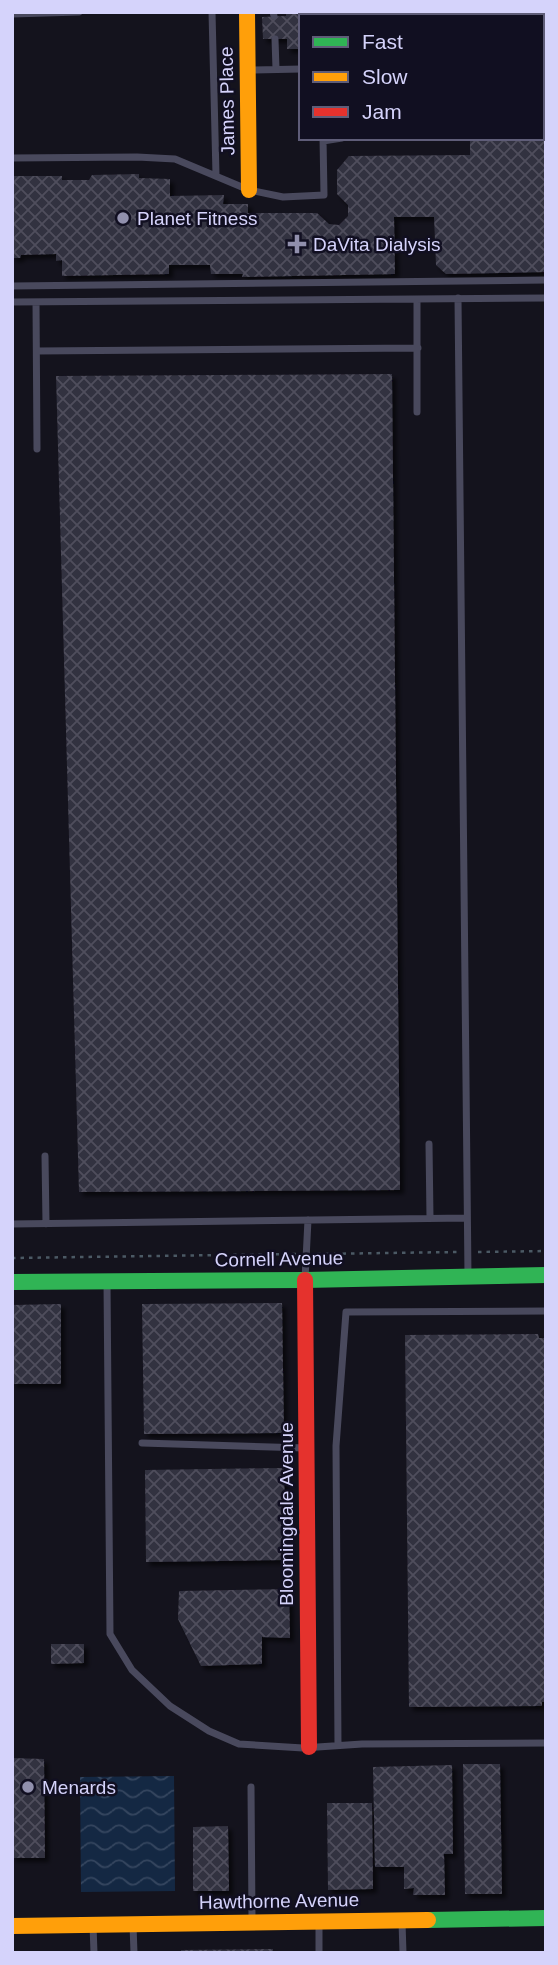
<svg xmlns="http://www.w3.org/2000/svg" width="558" height="1965" viewBox="0 0 558 1965" font-family="Arial,sans-serif">
  <style>
    .water { fill: url(#water-waves) }
    .building { fill: url(#building-cross-hatch); filter: url(#shadow) }
    .lines { fill: none; stroke-linecap: round; stroke-linejoin: round }
    .path { stroke: #4b5964; stroke-width: 2.5; stroke-dasharray: 3.5 5; stroke-linecap: butt }
    .lane { stroke: #49495d; stroke-width: 7 }
    .fast { stroke: #30b455; stroke-width: 16 }
    .slow { stroke: #ff9f0a; stroke-width: 16 }
    .jam { stroke: #e5322d; stroke-width: 16 }
    .poi-dot { fill: #9190ad; stroke: #110f21; stroke-width: 2.5 }
    .labels { text-anchor: middle; dominant-baseline: central; stroke-width: 5; stroke-linejoin: round; paint-order: stroke }
    .street-label { font-size: 19px; fill: #d5d3fb; stroke: #110f21 }
    .poi-label { font-size: 19px; fill: #d5d3fb; stroke: #110f21; text-anchor: start }
  </style>
  <defs>
    <pattern id="water-waves" width="16" height="10" patternUnits="userSpaceOnUse" patternTransform="scale(1.75)"><rect width="16" height="10" fill="#142843"/><path d="M0 5q4-4 8 0t8 0" fill="none" stroke="#35465f"/></pattern>
    <pattern id="building-cross-hatch" width="8" height="8" patternUnits="userSpaceOnUse" patternTransform="scale(1.75)"><rect width="8" height="8" fill="#32313f"/><path d="M0 0l8 8M0 8l8-8" fill="none" stroke="#4f4e5c"/></pattern>
    <filter id="shadow"><feDropShadow dx="4" dy="4" stdDeviation="2" flood-color="#0009"/></filter>
  </defs>
  <rect width="100%" height="100%" fill="#14131d"/>
  <path class="water" d="M174,1776L175,1891L81,1892L80,1777Z"/>
  <path class="building" d="M286,12H329V16H301V49H287V39H263L262,17L286,16Z
    M546,131V272L446,274L436,265L434,217H394L395,274L242,277L243,274H211L210,265H169V274L62,276V260L56,261V254L21,255L20,258H12V176H62V180H89L92,175L139,174V178L170,179V196L224,195L223,204H248V213H317L329,224L339,225L348,216V205L337,194V170L349,156L470,155V138H542V134Z
    M392,374L400,1190L79,1192L56,376Z
    M282,1303L284,1433L144,1434L142,1304Z
    M61,1304V1384H12V1305Z
    M538,1334L539,1338H546V1702H542V1706L409,1707L405,1335Z
    M284,1468L286,1560L146,1562L145,1470Z
    M289,1589L290,1638L262,1637V1664L201,1666L178,1619L179,1591Z
    M51,1644H84V1663L51,1664Z
    M12,1758L44,1759L45,1858H12Z
    M463,1764H500L502,1894H465Z
    M452,1765L453,1854H444L445,1895H413L414,1888L404,1889V1867H375L373,1767Z
    M327,1803H372L373,1889L328,1890Z
    M228,1826L229,1891H193V1827Z
    M273,1949V1953H181V1950Z"/>
  <g class="lines">
    <path class="path" d="M478,1252L546,1251
      M317,1254L457,1252
      M12,1258L296,1254"/>
    <path class="lane" d="M212,12L216,175
      M273,12L274,16
      M343,12L344,16
      M372,12V16
      M448,12V16
      M12,14L79,12
      M383,16V12
      M275,39L276,69
      M248,70L301,69
      M542,115H546
      M323,141L342,138
      M12,158L137,157L175,159L249,190L283,197L324,195L323,138
      M12,286L546,280
      M458,298L468,1276
      M417,299V412
      M12,302L546,298
      M36,302L37,449
      M37,351L418,348
      M429,1144L430,1218
      M45,1156L46,1224
      M12,1224L467,1218
      M305,1279L308,1220
      M107,1282L110,1634L132,1670L170,1706L209,1731L239,1744L303,1748L362,1744L546,1743
      M142,1443L306,1448
      M338,1745L336,1446L346,1312L546,1311
      M251,1787L252,1919
      M319,1922V1953
      M402,1922L403,1953
      M93,1925L94,1953
      M133,1925L134,1953"/>
    <path class="fast" d="M12,1282L305,1280L546,1275
      M428,1920L546,1918"/>
    <path class="slow" d="M247,12L249,190
      M12,1926L428,1920"/>
    <path class="jam" d="M305,1280L309,1747"/>
  </g>
  <g class="poi-dot">
    <circle cx="123" cy="218" r="7"/>
    <path d="M293.5 233.5h7v7h7v7h-7v7h-7v-7h-7v-7h7z"/>
    <circle cx="28" cy="1787" r="7"/>
  </g>
  <g class="labels">
    <g class="street-label">
      <text transform="translate(227 101) rotate(-91)">James Place</text>
      <text transform="translate(279 1259) rotate(-1)">Cornell Avenue</text>
      <text transform="translate(286 1514) rotate(-90)">Bloomingdale Avenue</text>
      <text transform="translate(279 1901) rotate(-1)">Hawthorne Avenue</text>
    </g>
    <g class="poi-label">
      <text x="137" y="218">Planet Fitness</text>
      <text x="313" y="244">DaVita Dialysis</text>
      <text x="42" y="1787">Menards</text>
    </g>
  </g>
  <rect width="558" height="1965" fill="none" stroke="#d5d3fb" stroke-width="28"/>
  <rect x="299" y="14" width="245" height="126" fill="#110f21" stroke="#5f5d78" stroke-width="2"/>
  <rect x="313" y="37" width="35" height="10" fill="#30b455" stroke="#5f5d78" stroke-width="2"/>
  <text x="362" y="49" font-size="21" fill="#d5d3fb">Fast</text>
  <rect x="313" y="72" width="35" height="10" fill="#ff9f0a" stroke="#5f5d78" stroke-width="2"/>
  <text x="362" y="84" font-size="21" fill="#d5d3fb">Slow</text>
  <rect x="313" y="107" width="35" height="10" fill="#e5322d" stroke="#5f5d78" stroke-width="2"/>
  <text x="362" y="119" font-size="21" fill="#d5d3fb">Jam</text>
</svg>
